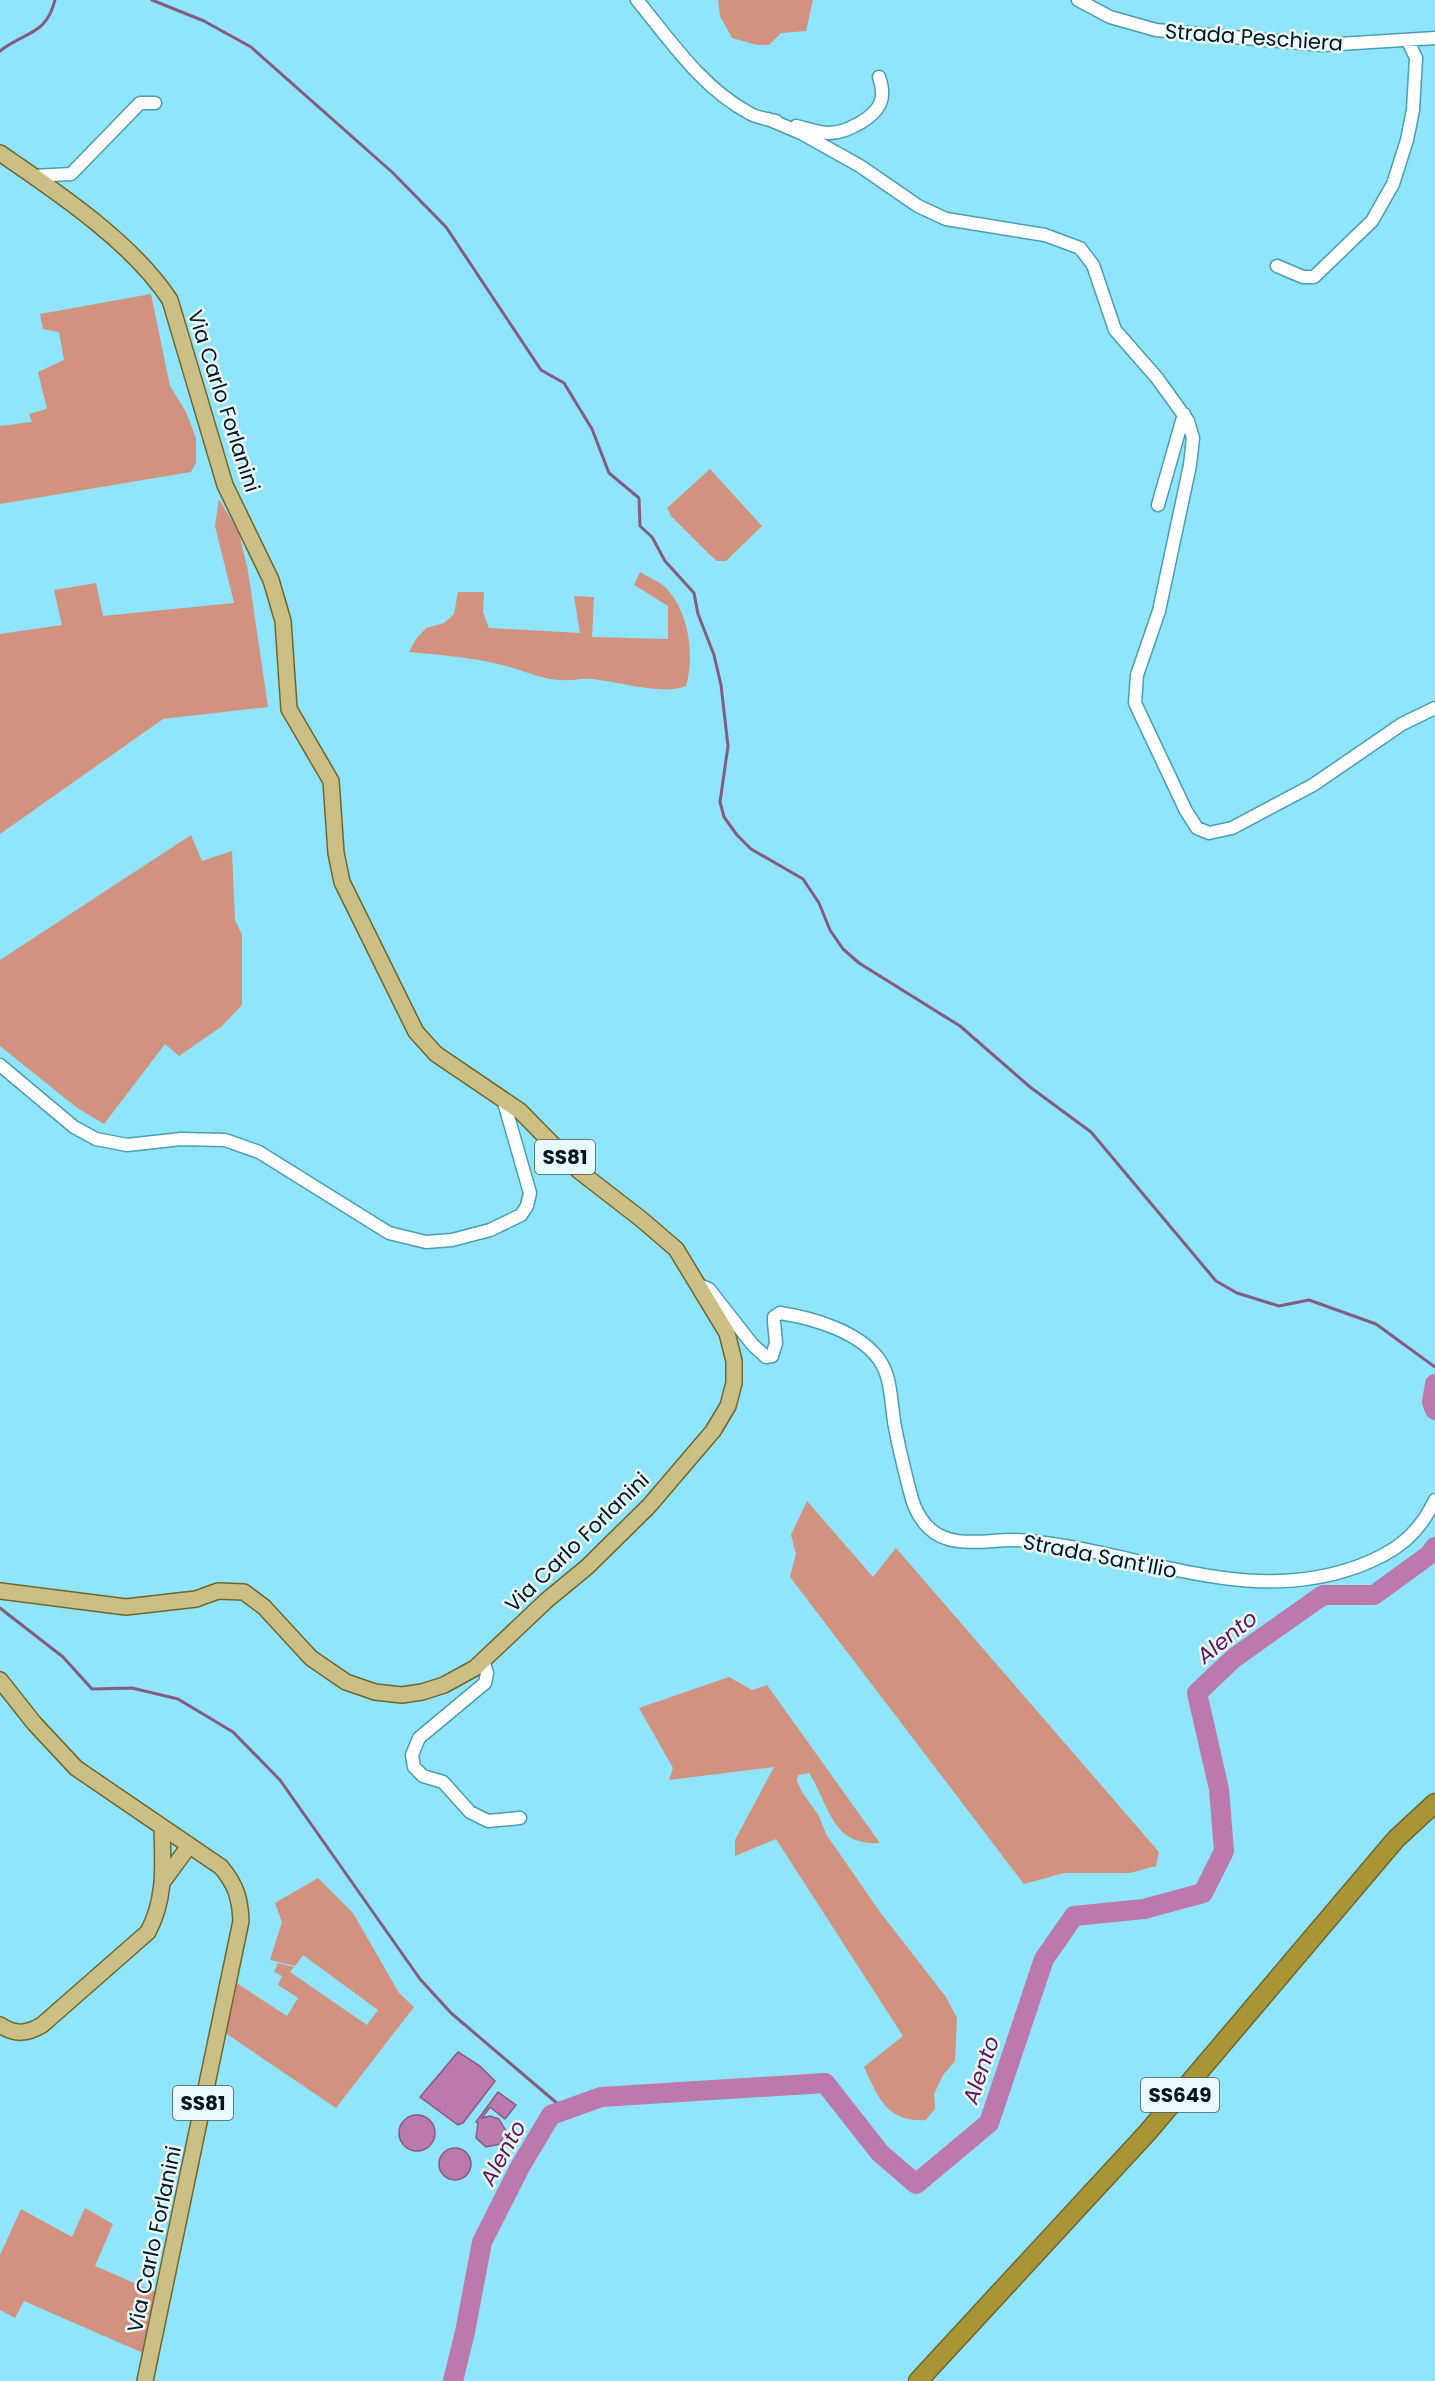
<svg xmlns="http://www.w3.org/2000/svg" width="1435" height="2381" viewBox="0 0 1435 2381" font-family="Poppins,sans-serif">
  <style>
    .green { fill: #d29280 }
    .water { fill: #bc79ab; stroke: #845c81; stroke-width: 1.5 }
    .lines { fill: none; stroke-linecap: round; stroke-linejoin: round }
    .stream { stroke: #845c81; stroke-width: 3 }
    .river { stroke: #bc79ab; stroke-width: 20 }
    .minor-casing { stroke: #499eb3; stroke-width: 15 }
    .major-casing { stroke: #6e682e; stroke-width: 18 }
    .highway-casing { stroke: #6e682e; stroke-width: 21 }
    .minor { stroke: #fff; stroke-width: 12 }
    .major { stroke: #cbbf86; stroke-width: 15 }
    .highway { stroke: #a99436; stroke-width: 18 }
    .labels { text-anchor: middle; dominant-baseline: central; stroke-width: 5; stroke-linejoin: round; paint-order: stroke }
    .shield { fill: #eaf9fe; stroke: #465b61; stroke-width: 1.5 }
    .shield-label { font-size: 20px; font-weight: bold; fill: #00171e }
    .street-label { font-size: 21px; fill: #00171e; stroke: #eaf9fe }
    .water-label { font-size: 22px; font-style: italic; fill: #641455; stroke: #eaf9fe }
  </style>
  <rect width="100%" height="100%" fill="#90e4fb"/>
  <path class="green" d="M718,0H813L806,31L781,33L769,45H757L732,38L720,16Z
    M151,294L170,386L186,412L196,438V463L191,472L0,504V426L32,422L29,414L47,409L38,372L64,360L59,332L43,329L40,314Z
    M710,469L762,526L726,561H717L711,556L671,516L667,508Z
    M219,499L239,533L248,571L268,707L163,719L0,834V634L62,625L54,590L96,583L103,616L234,603L215,526Z
    M640,572C648,577 658,581 665,587C689,611 695,655 686,686C664,696 617,681 591,679C582,678 573,681 563,680C545,680 527,672 510,667C478,658 442,655 409,652L416,639L426,628L444,623L454,614L458,592H484L483,612L489,628L580,633L574,596L594,597L592,637L668,639V606L634,585Z
    M191,835L202,861L232,851L235,920L242,935V1005L221,1027L179,1056L165,1044L104,1124L76,1107L0,1046V960Z
    M807,1501L873,1577L896,1548L1159,1852L1156,1866L1130,1873H1064L1024,1884L790,1577L796,1554L791,1535Z
    M729,1677L752,1690L767,1685L880,1843C831,1846 830,1806 809,1773L798,1775L797,1781L802,1792L819,1816L826,1834L880,1912L946,1997L957,2018L955,2061L943,2075L934,2094L935,2109L926,2120C887,2123 878,2097 864,2067L903,2036L776,1839L735,1856V1840L774,1767L669,1780L673,1768L639,1708Z
    M318,1878L353,1913L399,1993L414,2007L336,2108L221,2030L232,1980L287,2016L298,1998L278,1985L282,1976L274,1972L278,1963L294,1967L290,1972L367,2025L378,2010L303,1955L295,1966L270,1960L282,1922L275,1903Z
    M85,2208L113,2224L95,2266L155,2292L143,2353L24,2301L15,2318L0,2310V2255L21,2209L72,2237Z"/>
  <path class="water" d="M458,2052L480,2066L495,2081L463,2123L458,2125L420,2097Z
    M498,2092L516,2105L505,2119L490,2107L482,2118L490,2116L499,2119L506,2131L500,2144L486,2147L476,2138L478,2123L476,2122Z
    M399 2133a18 18 0 1 1 36 0a18 18 0 1 1-36 0Z
    M439 2164a16 16 0 1 1 32 0a16 16 0 1 1-32 0Z"/>
  <g class="lines">
    <path class="stream" d="M152,0L204,21L251,47L392,172L446,227L541,370L564,383L592,429L609,473L639,498L640,526L652,537L665,561L694,593L698,614L714,655L721,685L728,746L720,802L724,817L737,835L751,849L803,879L819,903L830,930L843,949L859,963L960,1026L1030,1087L1091,1132L1216,1281L1237,1293L1279,1306L1309,1300L1376,1324L1435,1367
      M0,51C25,31 46,36 55,0
      M0,1608L63,1657L92,1689L132,1688L178,1699L233,1732L280,1780L420,1979L451,2013L565,2110"/>
    <path class="river" d="M1435,1384L1432,1402L1435,1410
      M453,2381L465,2332L482,2242L520,2167L551,2115L601,2097L825,2083L880,2153L916,2184L989,2123L1044,1959L1074,1916L1144,1909L1203,1893L1224,1851L1219,1789L1197,1693L1234,1658L1323,1595H1374L1429,1555L1435,1547"/>
    <g class="minor-casing">
      <path id="minor" d="M637,0C670,40 702,88 749,113C757,118 767,119 776,121
        M1078,0L1110,17L1156,30L1323,45L1435,38
        M768,119L801,133L860,166L918,206L946,219L1045,235L1080,248L1093,265L1115,330L1157,378L1188,421L1193,438L1190,465L1159,611L1137,675L1135,703L1186,811L1197,828L1209,833L1232,828L1313,785L1402,724L1435,708
        M796,126C806,128 818,133 829,133C841,133 850,128 860,123C880,111 887,99 879,77
        M34,176L71,174L140,103H155
        M1277,266L1303,277H1314L1372,221L1393,184L1407,140L1413,110L1416,58L1408,41
        M1158,505L1184,414
        M0,1065L74,1127L96,1139L127,1145L181,1139L225,1140L259,1152L389,1233L426,1242L452,1240L490,1230L521,1215L527,1206L530,1193L503,1099
        M699,1285L709,1289L752,1344L766,1357L772,1356L776,1343L774,1322V1317L780,1313C813,1318 861,1332 880,1361C892,1378 891,1407 895,1427C898,1443 902,1460 906,1476C911,1496 914,1514 929,1528C950,1549 985,1540 1012,1540C1025,1540 1039,1542 1052,1544C1157,1559 1253,1605 1359,1566C1396,1552 1418,1535 1435,1500
        M483,1660L487,1673L485,1683L419,1738L412,1755L414,1767L423,1776L443,1782L470,1812L488,1821L520,1818"/>
    </g>
    <g class="major-casing">
      <path id="major" d="M0,153C57,192 132,242 170,300L225,485L271,580L283,621L289,709L331,781L336,853L342,882L416,1032L436,1054L520,1111L579,1171L641,1219L676,1249L727,1333L734,1361V1383L728,1406L713,1431L649,1506L587,1567L547,1600L475,1668L444,1685L422,1692L402,1695L375,1692L346,1682L311,1658L264,1607L244,1592L218,1591L196,1599L126,1607L0,1591
        M0,1680L34,1723L76,1768L221,1867C236,1885 240,1898 241,1921L145,2381
        M164,1880L189,1846
        M0,2025C15,2035 27,2034 42,2025L148,1932C166,1898 163,1865 162,1828"/>
    </g>
    <g class="highway-casing">
      <path id="highway" d="M918,2381L1147,2133L1396,1839L1435,1803"/>
    </g>
    <use href="#minor" class="minor"/>
    <use href="#major" class="major"/>
    <use href="#highway" class="highway"/>
  </g>
  <g class="labels">
    <g class="shield">
      <rect x="535" y="1140" width="60" height="34" rx="4.5"/>
      <rect x="1141" y="2078" width="78" height="34" rx="4.5"/>
      <rect x="173" y="2086" width="60" height="34" rx="4.5"/>
    </g>
    <g class="shield-label">
      <text x="565" y="1157">SS81</text>
      <text x="1180" y="2095">SS649</text>
      <text x="203" y="2103">SS81</text>
    </g>
    <g class="street-label">
      <text transform="translate(1254 37) rotate(4)">Strada Peschiera</text>
      <text transform="translate(224 401) rotate(72)">Via Carlo Forlanini</text>
      <text transform="translate(577 1542) rotate(-44)">Via Carlo Forlanini</text>
      <text transform="translate(1100 1556) rotate(11)">Strada Sant'Ilio</text>
      <text transform="translate(154 2239) rotate(-78)">Via Carlo Forlanini</text>
    </g>
    <g class="water-label">
      <text transform="translate(1227 1637) rotate(-39)">Alento</text>
      <text transform="translate(981 2070) rotate(-71)">Alento</text>
      <text transform="translate(503 2153) rotate(-61)">Alento</text>
    </g>
  </g>
</svg>
